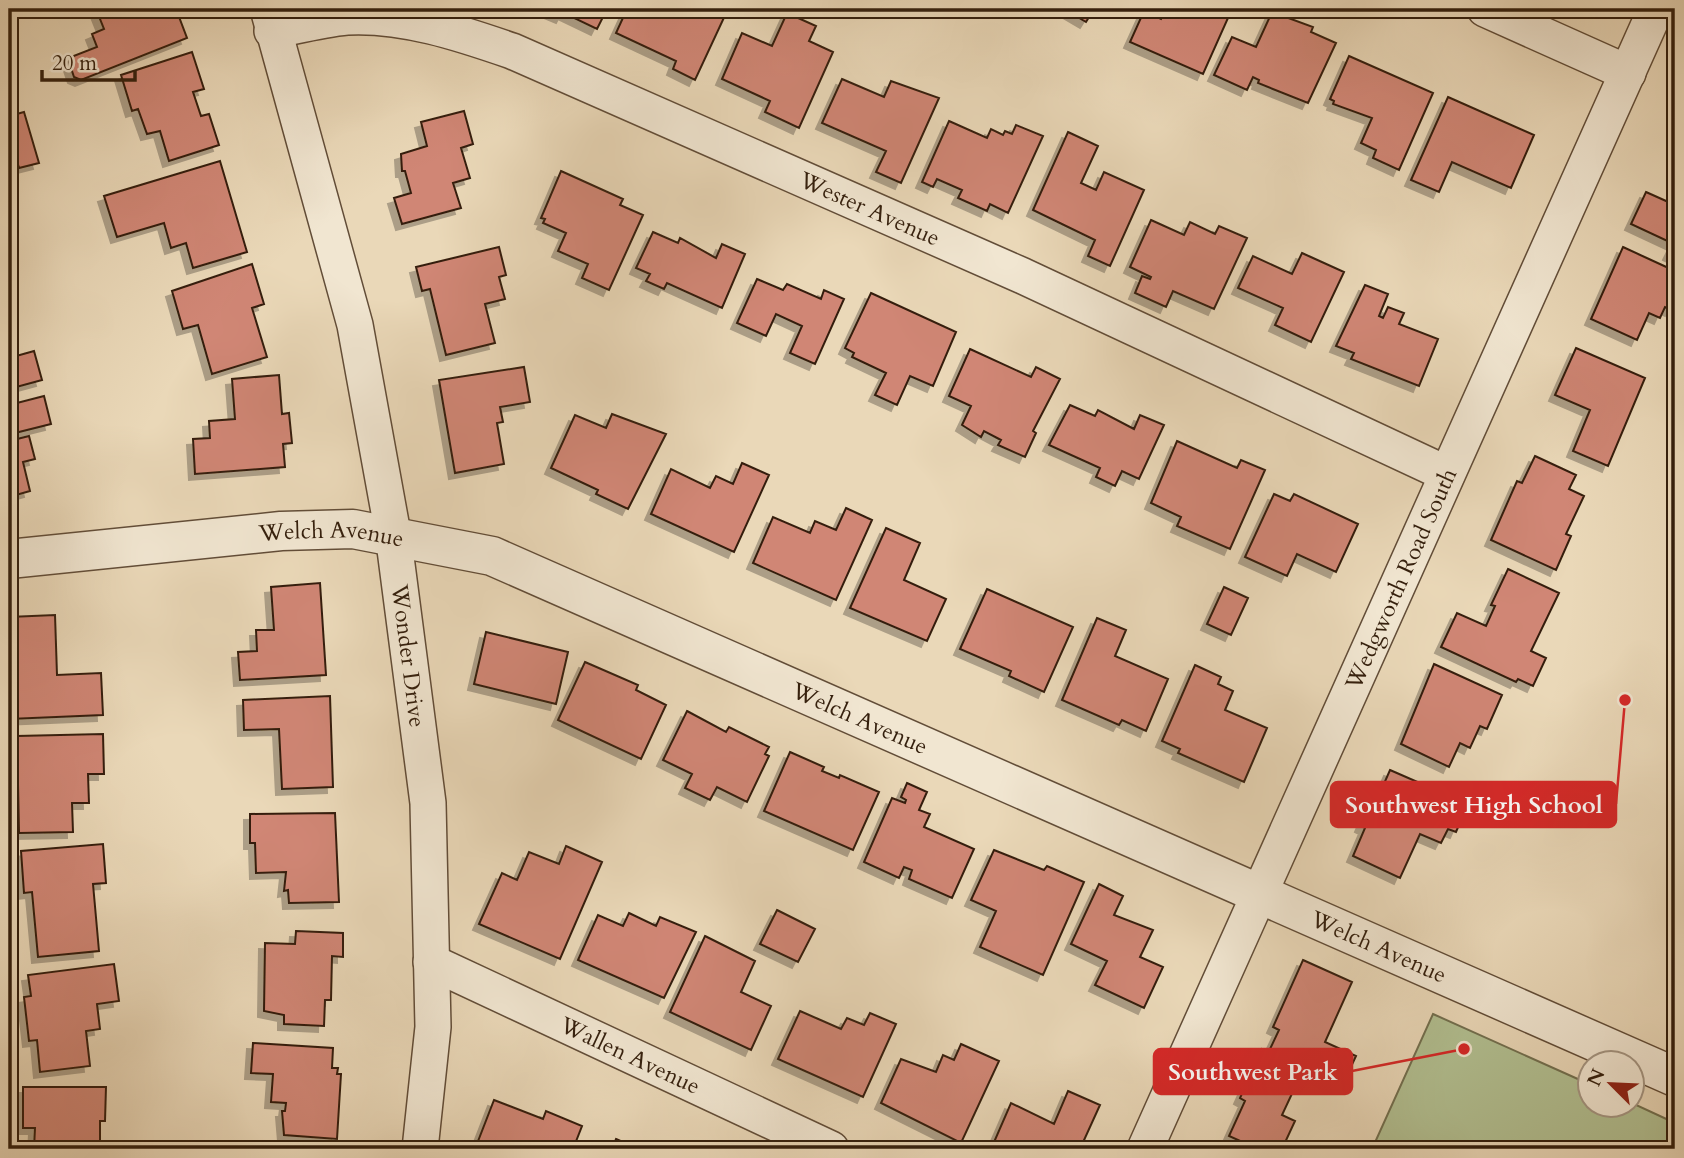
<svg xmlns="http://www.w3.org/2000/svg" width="1684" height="1158" viewBox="0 0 1684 1158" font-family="Cardo,serif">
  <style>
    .green { fill: #b2c092; stroke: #737050; stroke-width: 2 }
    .building { fill: #d08674; stroke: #341f0d; stroke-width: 2; filter: url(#shadow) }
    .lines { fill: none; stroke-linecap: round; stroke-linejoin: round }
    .minor-casing { stroke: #624d38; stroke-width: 38 }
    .tertiary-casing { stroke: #624d38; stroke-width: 41 }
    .minor { stroke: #f1e6d1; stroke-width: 35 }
    .tertiary { stroke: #f1e6d1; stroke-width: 38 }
    .labels { text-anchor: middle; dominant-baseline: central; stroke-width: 7; stroke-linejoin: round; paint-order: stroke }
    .street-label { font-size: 23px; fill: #341f0d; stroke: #f1e6d1 }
    .leader { fill: none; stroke: #d62828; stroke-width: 2.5 }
    .callout-dot { fill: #d62828; stroke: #f1e6d1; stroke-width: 2.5 }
    .callout { fill: #d62828; stroke: #d62828; stroke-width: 2.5 }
    .callout-label { font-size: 24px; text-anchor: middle; font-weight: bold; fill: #fff }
  </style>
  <defs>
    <filter id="shadow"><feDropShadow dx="-6" dy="6" stdDeviation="0" flood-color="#0004"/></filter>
  </defs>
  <rect width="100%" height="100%" fill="#ead8b8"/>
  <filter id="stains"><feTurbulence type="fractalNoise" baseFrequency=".00286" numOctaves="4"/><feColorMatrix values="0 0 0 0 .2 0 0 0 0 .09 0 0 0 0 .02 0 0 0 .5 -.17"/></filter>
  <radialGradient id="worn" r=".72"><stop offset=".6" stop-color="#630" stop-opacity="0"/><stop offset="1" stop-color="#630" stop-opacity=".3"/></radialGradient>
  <path class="green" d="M1433,1014L1589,1084L1590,1106H1632V1103L1675,1123V1149H1372Z"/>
  <path class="building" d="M96,9H176L187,38L81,80L74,77L69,62L71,57L97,47L92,34L104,29Z
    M543,9H607L597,29L564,13L562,17Z
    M627,9H728L695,80L673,69L676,61L616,33Z
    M1064,9H1094L1086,22Z
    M1165,9H1232L1203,74L1130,42L1144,11L1161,19Z
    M1272,12L1313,27L1311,32L1336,43L1308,103L1258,83L1259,80L1253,77L1247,90L1214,75L1232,37L1256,47Z
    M787,13L816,26L809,41L833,52L799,128L765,112L770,101L722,79L742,33L772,46Z
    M192,52L204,89L193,92L201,116L209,114L219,145L169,161L160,131L147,134L138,109L132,111L121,75Z
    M1349,56L1433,93L1399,170L1373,158L1376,150L1361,143L1372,118L1333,104L1334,101L1330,99Z
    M842,79L884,97L891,81L939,98L901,183L876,172L886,151L822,123Z
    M1448,97L1534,135L1511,188L1452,162L1439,192L1411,180Z
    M464,111L473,144L461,148L470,178L453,183L461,208L402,224L394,198L411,193L405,171H402L401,154L427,146L421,122Z
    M24,112L39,163L19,168L9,133V116Z
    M949,121L987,138L991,129L1003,135L1005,131L1012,134L1016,125L1043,136L1008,213L990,204L987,211L958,198L962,190L937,179L933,187L922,182Z
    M1068,132L1098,146L1081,183L1096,190L1104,172L1144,190L1110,266L1088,256L1095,240L1033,210Z
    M220,161L247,252L193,268L186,243L171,248L164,223L117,237L104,196Z
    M561,171L623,199L620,205L643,215L609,290L582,278L588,264L558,251L566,233L543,223L545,219L541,218Z
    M1646,192L1675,205V257L1669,254L1674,244L1631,224Z
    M1151,220L1184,235L1190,222L1215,234L1219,226L1247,238L1214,309L1173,291L1166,307L1135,293L1142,276L1150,279L1151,277L1130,267Z
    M653,232L678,243L680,238L716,258L722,244L745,254L722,308L667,283L664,289L646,281L650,274L636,268Z
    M499,247L506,275L499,277L505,299L485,304L495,343L446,355L430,289L422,291L416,267Z
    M1623,247L1675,271V301L1671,310L1665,307L1660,318L1649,313L1637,340L1591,319Z
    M1302,253L1344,272L1311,342L1275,325L1283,308L1238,288L1253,256L1292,274Z
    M252,264L264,304L252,308L267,357L212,374L198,325L183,329L172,291Z
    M757,279L783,290L787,284L821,299L824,290L844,299L815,364L790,353L802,326L776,314L766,336L737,323Z
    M1365,285L1388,294L1379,316L1383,318L1388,307L1404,313L1399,324L1438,339L1419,386L1351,359L1354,353L1336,346Z
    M871,293L956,332L933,386L910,376L897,405L875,395L886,373L852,357L854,353L845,348Z
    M9,334L14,353L9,354Z
    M1576,348L1645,378L1608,466L1573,451L1590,410L1555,395Z
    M970,349L1031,377L1036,367L1060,379L1033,431L1036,433L1025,457L998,445L1001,440L984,431L981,437L962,425L971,406L949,396Z
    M34,351L42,380L9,389V358Z
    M524,367L530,402L500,407L503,422L497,423L504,464L455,473L439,380Z
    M279,375L282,414L289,413L292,443L283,444L285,467L195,474L193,439L210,438L209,421L235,419L232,379Z
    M44,396L51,424L15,433L17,439L29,436L35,459L23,462L30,491L9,497V405Z
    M1070,405L1095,416L1098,410L1134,429L1140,415L1164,425L1139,479L1122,471L1115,486L1096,477L1100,468L1049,445Z
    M612,414L666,434L628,509L596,494L598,490L551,468L575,415L606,428Z
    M1177,441L1237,468L1241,460L1265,470L1230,549L1177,526L1181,517L1151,503Z
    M1535,456L1576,475L1569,489L1584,496L1566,534L1571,536L1556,570L1491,540L1517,481L1522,483Z
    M742,463L769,475L734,552L651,514L671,469L710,488L716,476L733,484Z
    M1274,494L1290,501L1294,494L1358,524L1336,572L1297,554L1287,576L1245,557Z
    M846,508L872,520L836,600L753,563L773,517L810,533L815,521L836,530Z
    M886,528L920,543L904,580L946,599L927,641L850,608Z
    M1508,569L1559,593L1531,651L1546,658L1533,686L1518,679L1516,682L1441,647L1457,613L1486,626L1495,606L1491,605Z
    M320,583L326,675L240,680L238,652L257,651L256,630H274L271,587Z
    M1224,587L1248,598L1231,635L1207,624Z
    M987,589L1073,627L1044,692L1009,676L1011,671L960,649Z
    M55,615L57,675L101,673L103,715L9,719V617Z
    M1097,618L1126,630L1115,656L1168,679L1146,731L1122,720L1119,725L1062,700Z
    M486,632L568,652L556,704L474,684Z
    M585,662L638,685L636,690L666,705L641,759L558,720Z
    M1434,664L1502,695L1487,729L1480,726L1470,748L1460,743L1449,767L1401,744Z
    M1195,665L1221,677L1218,684L1233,691L1225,710L1267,728L1244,782L1178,753L1180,749L1162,741Z
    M330,696L333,787L282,789L279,729L244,730L243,700Z
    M687,711L726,732L729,727L769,747L765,754L769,756L747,802L717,787L710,800L685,788L692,774L663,760Z
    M103,734L104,774H88L89,803H72L73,832L19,833L17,736Z
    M790,752L824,767L822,771L839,778L840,775L879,792L853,850L764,811Z
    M1390,770L1468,804L1456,832L1448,829L1441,843L1420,834L1400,878L1353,856L1365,828L1361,826L1379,785L1383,786Z
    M907,783L927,792L919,810L930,814L924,827L974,849L952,898L909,879L912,870L904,867L899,878L864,862L892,798L905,803L906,800L901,797Z
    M335,813L339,902L289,903L288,890L284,891L286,872L256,873L255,843H250V814Z
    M103,844L106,883L93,884L99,951L38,957L32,892L24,893L21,851Z
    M566,846L602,862L560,959L479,924L502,873L517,880L529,852L559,864Z
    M994,850L1044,870L1047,866L1084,882L1043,975L980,947L996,911L971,900Z
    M1099,884L1123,896L1114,915L1153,930L1140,957L1163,967L1144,1008L1095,985L1107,961L1071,944Z
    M777,910L815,929L798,962L760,944Z
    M629,913L656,926L660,917L696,932L664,998L578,960L598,915L623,926Z
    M296,931L343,933V957L332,956L331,1000H325L324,1026L284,1024V1015L264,1011L265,943L295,944Z
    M705,936L755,961L741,992L771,1006L751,1050L670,1012Z
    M1303,960L1352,982L1325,1042L1356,1056L1344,1082L1270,1049L1279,1030L1273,1027Z
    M114,964L119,1001L97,1004L100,1029L86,1031L90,1066L40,1072L37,1040L29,1041L24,997L31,996L28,975Z
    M800,1011L841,1029L847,1018L864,1025L870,1013L896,1024L863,1097L778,1059Z
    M253,1043L333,1048L332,1068H338L337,1074H341L337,1139L284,1135L282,1111H285L286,1103L271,1102L273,1074L251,1073Z
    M961,1044L999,1061L961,1143L881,1103L901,1059L936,1072L943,1055L954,1060Z
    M1262,1049L1304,1068L1282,1115L1295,1121L1282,1149H1258L1229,1136L1245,1101L1240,1098Z
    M23,1087H106L105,1121H100V1144H83V1149H34L35,1128H23Z
    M1068,1091L1100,1105L1080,1149H991L1011,1103L1054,1124Z
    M494,1100L543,1119L546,1111L582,1126L573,1149H475Z
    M616,1139L639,1149H612Z"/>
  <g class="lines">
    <g class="minor-casing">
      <g id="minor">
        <path id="s1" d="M268,9L355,325L393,534L428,803L433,1027L420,1149"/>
        <path d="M1485,9L1628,73"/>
        <path id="s2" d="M272,31C297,26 323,19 347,17C403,14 460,33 512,51L1023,276L1447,474"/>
        <path id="s3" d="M431,962L831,1149"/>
        <path id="s4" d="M1145,1149L1656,9"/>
      </g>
    </g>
    <g class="tertiary-casing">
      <g id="tertiary">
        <path id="s5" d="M9,559L281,531L353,529L492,556L1675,1077"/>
      </g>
    </g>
    <use href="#minor" class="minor"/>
    <use href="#tertiary" class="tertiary"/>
  </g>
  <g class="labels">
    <g class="street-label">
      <text stroke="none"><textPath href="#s2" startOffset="637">Wester Avenue</textPath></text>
      <text stroke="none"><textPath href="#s5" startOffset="324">Welch Avenue</textPath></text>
      <text stroke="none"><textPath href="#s4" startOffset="625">Wedgworth Road South</textPath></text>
      <text stroke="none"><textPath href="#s1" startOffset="663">Wonder Drive</textPath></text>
      <text stroke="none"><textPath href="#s5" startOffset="889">Welch Avenue</textPath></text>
      <text stroke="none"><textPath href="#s5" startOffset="1456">Welch Avenue</textPath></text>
      <text stroke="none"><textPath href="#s3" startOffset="220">Wallen Avenue</textPath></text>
    </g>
  </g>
  <path class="leader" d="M1625 700L1616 804M1464 1049L1352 1071"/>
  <g class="callout-dot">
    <circle cx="1625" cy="700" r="7"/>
    <circle cx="1464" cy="1049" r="7"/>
  </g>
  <g class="callout">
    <rect x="1331" y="782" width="285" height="45" rx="7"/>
    <rect x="1154" y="1049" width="198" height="45" rx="7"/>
  </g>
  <g class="callout-label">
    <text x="1474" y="813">Southwest High School</text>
    <text x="1253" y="1080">Southwest Park</text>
  </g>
  <rect width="1684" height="1158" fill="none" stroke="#ead8b8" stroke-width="35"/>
  <rect x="10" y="10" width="1663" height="1137" fill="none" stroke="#341f0d" stroke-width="3.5"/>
  <rect x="18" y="18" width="1649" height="1123" fill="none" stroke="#341f0d" stroke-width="2"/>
  <g transform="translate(1611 1084) rotate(294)"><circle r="33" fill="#f1e6d1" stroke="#a59683" stroke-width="2"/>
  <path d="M0-5L12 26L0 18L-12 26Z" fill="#8f2418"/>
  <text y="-10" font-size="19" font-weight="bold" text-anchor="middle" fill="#341f0d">N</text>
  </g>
  <path d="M42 70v10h93v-10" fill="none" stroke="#341f0d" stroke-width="3.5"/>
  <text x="52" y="70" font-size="21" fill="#341f0d" stroke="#f1e6d1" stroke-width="5" paint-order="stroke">20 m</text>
  <rect width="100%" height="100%" filter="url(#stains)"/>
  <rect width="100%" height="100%" fill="url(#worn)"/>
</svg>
